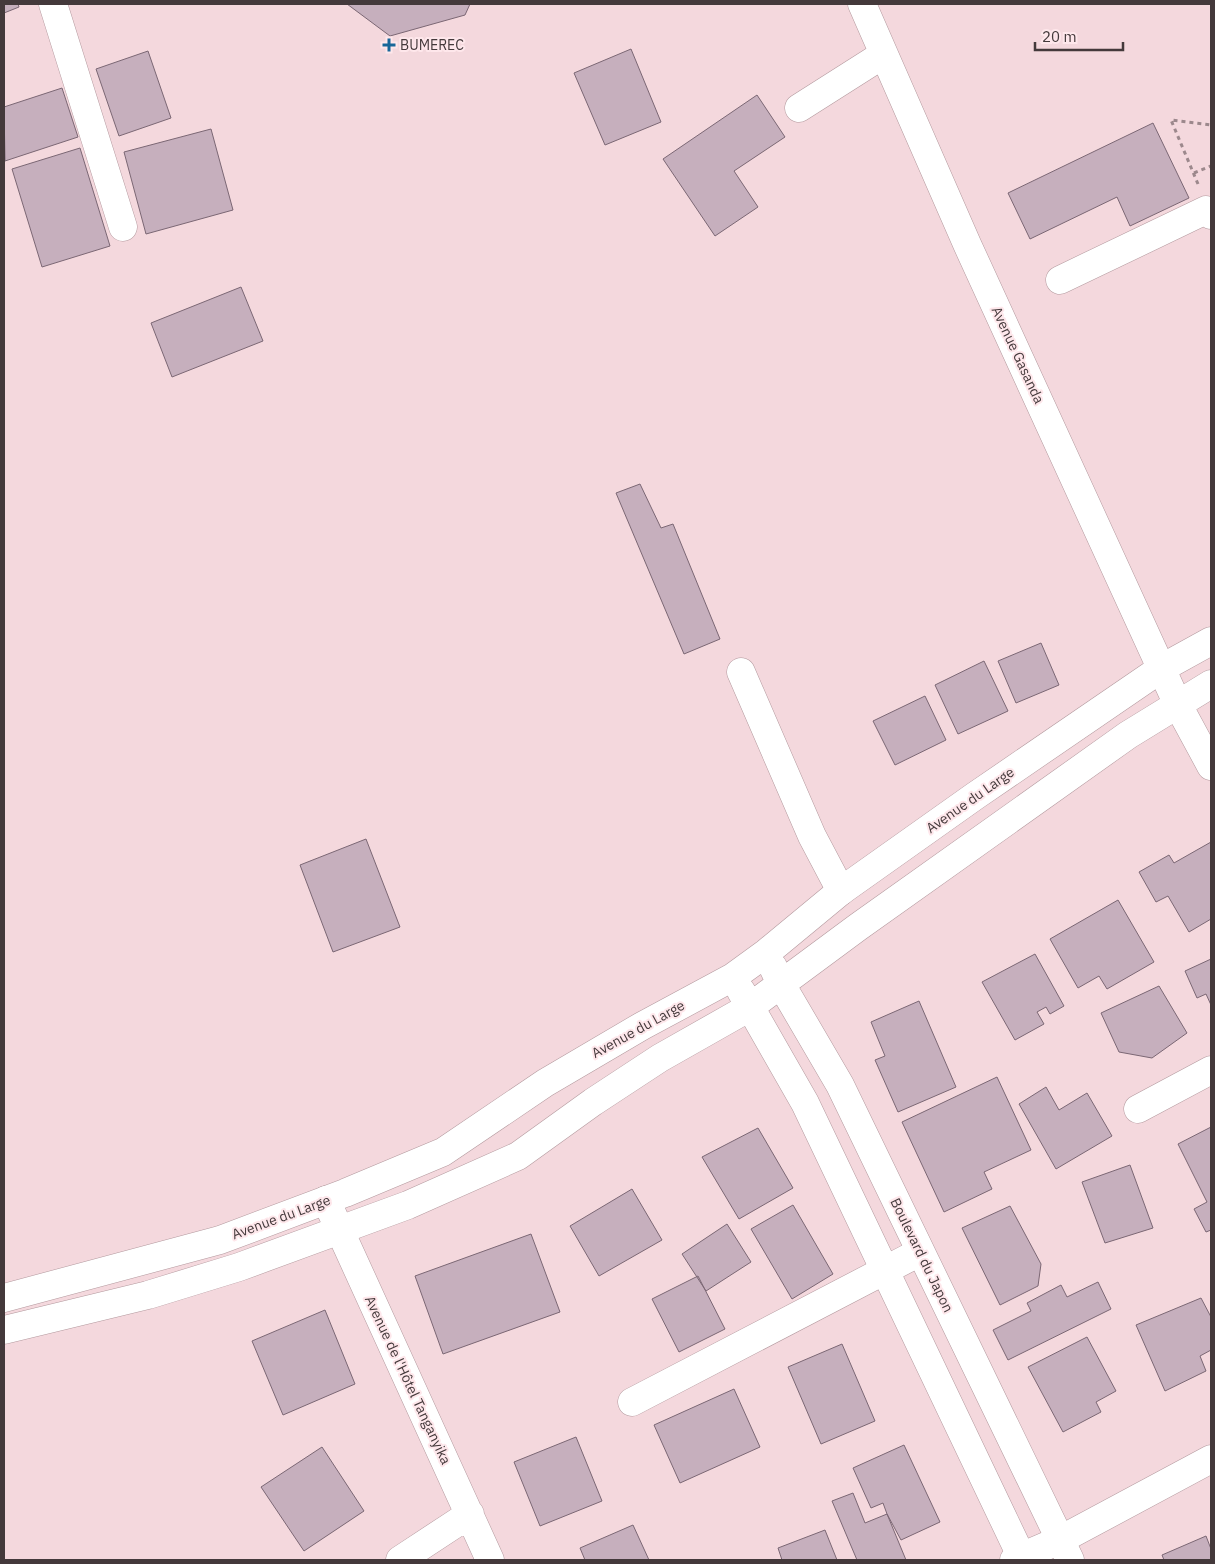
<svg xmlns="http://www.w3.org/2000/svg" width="1215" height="1564" viewBox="0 0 1215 1564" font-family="'IBM Plex Sans',sans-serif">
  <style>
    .building { fill: #c6afbd; stroke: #7b6774 }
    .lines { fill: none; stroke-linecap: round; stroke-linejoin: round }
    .minor-casing { stroke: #b3999e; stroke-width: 29 }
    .major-casing { stroke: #b3999e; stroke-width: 29 }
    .path { stroke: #9c888c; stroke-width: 3; stroke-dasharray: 4 4; stroke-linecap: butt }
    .minor { stroke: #fff; stroke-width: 28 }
    .major { stroke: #fff; stroke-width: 28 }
    .poi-dot { fill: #196799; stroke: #fee7eb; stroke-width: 2 }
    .labels { text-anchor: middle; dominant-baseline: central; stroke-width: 4; stroke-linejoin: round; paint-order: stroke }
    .poi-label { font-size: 14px; fill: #44393b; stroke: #fee7eb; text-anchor: start }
    .street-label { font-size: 14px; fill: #44393b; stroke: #fee7eb }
  </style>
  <rect width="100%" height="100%" fill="#f4d8dd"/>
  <path class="building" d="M4,4H18L19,7L4,13Z
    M347,4H470L465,15L390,36Z
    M631,49L661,122L605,145L574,73Z
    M148,51L171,118L119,136L96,69Z
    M62,88L78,137L5,161L4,107Z
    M757,95L785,137L734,171L758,207L715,236L663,159Z
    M1153,123L1189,198L1130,226L1117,197L1030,239L1008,193Z
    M211,129L233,210L146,234L124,152Z
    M80,148L110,246L42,267L12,169Z
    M241,287L263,341L172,377L151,323Z
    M640,484L661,528L673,524L720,639L684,654L616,493Z
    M1041,643L1059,685L1016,703L998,661Z
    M984,661L1008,711L958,734L935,685Z
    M925,696L946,740L895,765L873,721Z
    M366,839L400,927L333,952L300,865Z
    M1211,842V919L1189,932L1168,896L1156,902L1139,872L1169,855L1174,863Z
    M1118,900L1154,962L1107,989L1099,976L1078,988L1050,939Z
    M1035,954L1064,1006L1050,1014L1046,1007L1037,1012L1044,1024L1015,1040L982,982Z
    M1211,959V1005L1206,994L1197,998L1185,971Z
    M1159,986L1187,1033L1152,1058L1119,1052L1101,1013Z
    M919,1001L956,1087L898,1112L875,1060L885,1056L871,1022Z
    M997,1077L1031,1150L984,1172L992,1189L944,1212L902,1122Z
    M1046,1087L1059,1110L1087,1093L1112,1136L1056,1169L1019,1104Z
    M1211,1127V1230L1206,1232L1194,1209L1207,1202L1178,1144Z
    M758,1128L793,1188L739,1219L702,1157Z
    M1130,1165L1153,1228L1105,1243L1082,1182Z
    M632,1189L662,1240L599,1276L570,1226Z
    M793,1205L833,1274L792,1299L751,1229Z
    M1010,1206L1041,1264L1038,1286L1000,1305L962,1228Z
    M727,1224L751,1262L706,1291L682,1254Z
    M531,1234L560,1312L443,1354L415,1276Z
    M698,1276L725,1329L679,1352L652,1299Z
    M1098,1282L1111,1309L1008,1360L993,1330L1031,1311L1027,1303L1061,1285L1067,1297Z
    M1201,1298L1211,1317V1350L1200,1356L1206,1371L1165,1391L1136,1325Z
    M325,1310L355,1384L283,1415L252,1341Z
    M1087,1337L1116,1391L1096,1402L1101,1412L1063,1432L1028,1367Z
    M842,1344L875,1421L821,1444L788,1367Z
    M734,1389L760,1447L680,1483L654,1425Z
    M576,1437L602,1501L540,1526L514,1462Z
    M904,1445L940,1522L901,1540L887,1514L883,1503L871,1508L853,1468Z
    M322,1447L364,1511L304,1551L261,1487Z
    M853,1493L865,1523L887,1514L906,1560H857L832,1501Z
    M633,1525L649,1560H585L580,1548Z
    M825,1530L837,1560H782L778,1548Z
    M1206,1536L1211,1549V1560H1164L1162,1555Z"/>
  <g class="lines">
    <g class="minor-casing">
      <path id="minor" d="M53,4L123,227
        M862,4L967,244L1178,705L1211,766
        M799,108L884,54
        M1060,280L1206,210L1211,215
        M741,672L812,836L841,891
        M1138,1109L1211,1070
        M326,1200L490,1560
        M632,1402L920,1252
        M400,1560L470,1514
        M1014,1560L1060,1540L1211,1459"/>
    </g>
    <g class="major-casing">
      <path id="major" d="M773,967L781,984L840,1085L1070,1560
        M741,991L805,1103L1023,1560
        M4,1298L220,1240L345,1193L443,1152L545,1083L642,1026L733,977L766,953L841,891L975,796L1162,668L1211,641
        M4,1330L148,1295L239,1267L408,1205L518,1156L593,1102L660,1058L750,1007L858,927L1128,735L1211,684"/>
    </g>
    <path class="path" d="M1194,173L1211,166
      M1198,184L1171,120L1211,125"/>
    <use href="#minor" class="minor"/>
    <use href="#major" class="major"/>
  </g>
  <path class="poi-dot" d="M386.5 37.5h5v5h5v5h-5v5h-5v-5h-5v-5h5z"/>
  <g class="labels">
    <g class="poi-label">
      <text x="400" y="45">BUMEREC</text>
    </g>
    <g class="street-label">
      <text transform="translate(1018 355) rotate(65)">Avenue Gasanda</text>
      <text transform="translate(970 800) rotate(-35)">Avenue du Large</text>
      <text transform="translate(638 1029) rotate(-29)">Avenue du Large</text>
      <text transform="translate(281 1217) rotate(-20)">Avenue du Large</text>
      <text transform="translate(922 1255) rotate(64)">Boulevard du Japon</text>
      <text transform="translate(408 1380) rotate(65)">Avenue de l'Hôtel Tanganyika</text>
    </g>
  </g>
  <rect width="1215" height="1564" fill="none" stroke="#44393b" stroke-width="10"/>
  <path d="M1035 42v8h88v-8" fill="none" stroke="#44393b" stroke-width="2.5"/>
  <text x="1042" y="42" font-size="15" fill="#44393b" stroke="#fee7eb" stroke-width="4" paint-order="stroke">20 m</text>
</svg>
